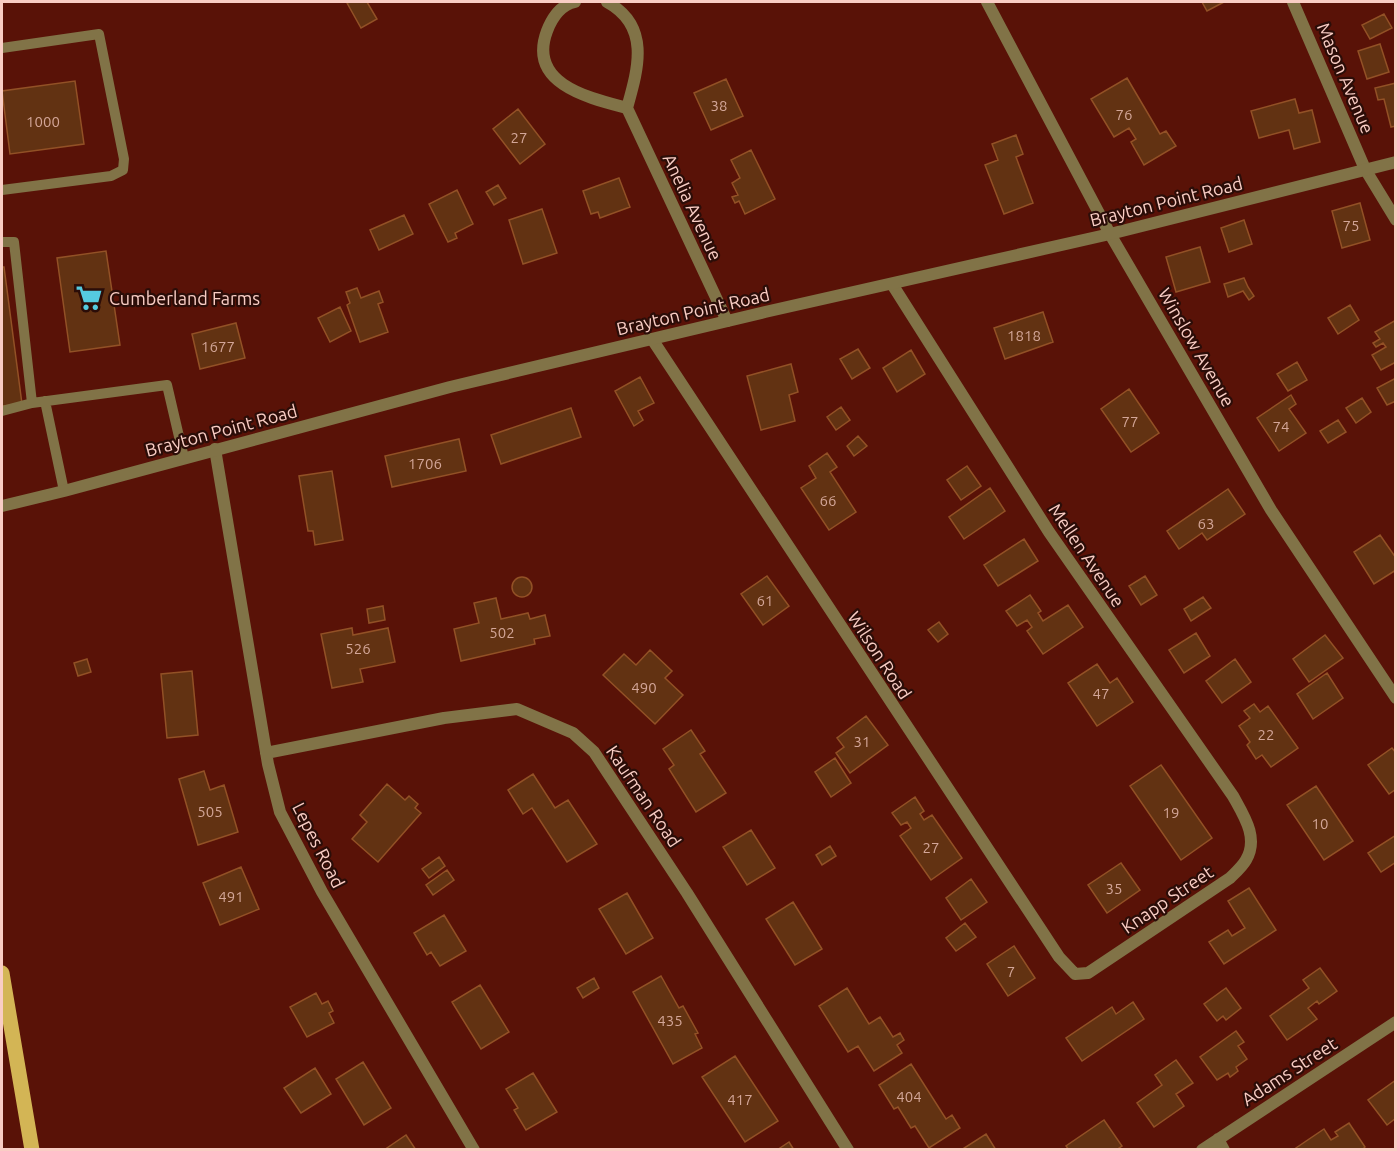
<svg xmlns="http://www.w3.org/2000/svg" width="1397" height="1151" viewBox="0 0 1397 1151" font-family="Ubuntu,sans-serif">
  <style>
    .building { fill: #623212; stroke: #925126; stroke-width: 1.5 }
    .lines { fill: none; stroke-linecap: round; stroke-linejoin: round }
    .service { stroke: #817347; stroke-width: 10 }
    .minor { stroke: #817347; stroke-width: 12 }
    .tertiary { stroke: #817347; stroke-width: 12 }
    .primary { stroke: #d3b555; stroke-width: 15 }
    .labels { text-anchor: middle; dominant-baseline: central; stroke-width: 4.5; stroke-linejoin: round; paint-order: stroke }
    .number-label { font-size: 15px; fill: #d3a698 }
    .street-label { font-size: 18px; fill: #f9cdc4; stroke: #2b0d08 }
    .poi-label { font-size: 18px; fill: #f9cdc4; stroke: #2b0d08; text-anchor: start }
  </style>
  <rect width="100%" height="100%" fill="#591207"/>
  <path class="building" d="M350,2H367L377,19L361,28L347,3Z
    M1202,2H1224L1207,11Z
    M1384,14L1392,28L1370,39L1362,25Z
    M1380,44L1389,72L1367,79L1358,51Z
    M1127,78L1160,134L1166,131L1176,146L1144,165L1131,142L1136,139L1129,128L1114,137L1091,99Z
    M726,79L743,116L711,130L694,93Z
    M75,81L84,144L10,154L2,91Z
    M1396,83V126L1391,127L1384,99L1378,100L1375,88Z
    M1295,99L1299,113L1312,110L1320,142L1294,149L1289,130L1259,138L1251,111Z
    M518,109L545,144L520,164L493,129Z
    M1016,135L1023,154L1016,157L1033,203L1004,214L985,165L998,160L992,144Z
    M751,150L775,199L745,214L739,201L735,203L732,197L738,195L732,183L740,178L731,160Z
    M619,178L630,207L600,218L598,212L591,214L583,191Z
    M498,185L506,198L494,205L486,192Z
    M457,190L473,224L455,233L457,238L448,242L429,204Z
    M1360,203L1370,240L1342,248L1332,211Z
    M542,209L557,253L523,264L509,220Z
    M404,215L413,234L379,250L370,230Z
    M1244,220L1252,244L1229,252L1221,228Z
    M1200,247L1210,282L1176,292L1166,257Z
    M106,251L120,345L70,352L57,258Z
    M2,267H4L22,404L2,406Z
    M1244,278L1248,287L1254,296L1249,300L1243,291L1228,297L1224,284Z
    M357,288L361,298L379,291L383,302L378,304L388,332L360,342L347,305L350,303L346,292Z
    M1350,305L1359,320L1338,334L1328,318Z
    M340,307L351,331L330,342L318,318Z
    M1043,312L1053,342L1005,359L994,328Z
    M1396,320V362L1381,370L1372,355L1386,347L1383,343L1376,347L1373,343L1380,339L1375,332Z
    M236,323L245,358L200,369L192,334Z
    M858,349L870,368L852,379L840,359Z
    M911,350L925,374L897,392L883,368Z
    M1297,362L1307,380L1288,391L1277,374Z
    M791,364L798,392L789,395L795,421L761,430L747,376Z
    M640,377L654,403L638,411L643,420L634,426L615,391Z
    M1396,378V401L1387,405L1377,388Z
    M1129,389L1159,433L1131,452L1101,409Z
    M1291,395L1296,404L1289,409L1306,433L1279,451L1257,418Z
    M1362,398L1371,412L1356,423L1346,408Z
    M841,407L850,420L836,430L827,417Z
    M571,408L581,437L501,464L491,435Z
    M1338,420L1346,432L1328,443L1320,431Z
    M858,436L867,446L854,456L847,446Z
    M459,439L466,471L392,487L385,456Z
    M827,453L837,467L830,472L856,512L829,530L801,488L816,478L809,466Z
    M967,466L981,486L961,500L947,480Z
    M332,471L343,540L315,545L313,531H308L299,476Z
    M990,488L1005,511L964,539L949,517Z
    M1228,489L1245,514L1207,540L1202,533L1179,549L1167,531Z
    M1380,535L1396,558V570L1374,584L1354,552Z
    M1024,539L1038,561L998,586L984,565Z
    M767,576L789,606L763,625L741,594Z
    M1145,576L1157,595L1141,605L1129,586Z
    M512 587a10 10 0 1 1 20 0a10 10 0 1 1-20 0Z
    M1030,595L1041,611L1038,613L1043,621L1068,605L1083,627L1043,654L1027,631L1032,627L1027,620L1017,626L1006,611Z
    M1203,597L1211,608L1191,621L1184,609Z
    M496,598L501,619L528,613L530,619L545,615L550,636L534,639L535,644L461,661L454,629L479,623L474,603Z
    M383,606L385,620L369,623L367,609Z
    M939,622L948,634L938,642L928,630Z
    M352,628L353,635L388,628L395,662L360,669L363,682L332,688L321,634Z
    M1196,633L1210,656L1184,673L1169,650Z
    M1325,635L1343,658L1309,682L1293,659Z
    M650,650L672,671L665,678L683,695L655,724L603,675L624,654L636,665Z
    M87,659L91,672L78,676L74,663Z
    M1235,659L1251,682L1222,703L1206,681Z
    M1097,664L1110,683L1117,678L1133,702L1097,726L1068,683Z
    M192,671L198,735L167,738L161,674Z
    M1327,673L1343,698L1313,719L1297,694Z
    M1254,704L1260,712L1268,706L1298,748L1271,767L1262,755L1256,759L1247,745L1250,742L1239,726L1250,718L1244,711Z
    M866,716L888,745L850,773L836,753L844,747L837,738Z
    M691,730L705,751L700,754L726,793L696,812L669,769L674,765L663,749Z
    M1392,748L1396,753V789L1389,794L1368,765Z
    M835,758L851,783L831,797L815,772Z
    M1161,765L1212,838L1181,860L1130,786Z
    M204,771L210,790L224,785L238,832L198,845L179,779Z
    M533,774L555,808L568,800L597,844L567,862L532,808L523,814L508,790Z
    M387,784L405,800L409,796L418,804L415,808L421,813L378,862L352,839L367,822L360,815Z
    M1316,786L1353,841L1324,860L1287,805Z
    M915,797L924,811L920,814L924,820L932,815L962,858L931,880L900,836L911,828L907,822L901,825L892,813Z
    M751,830L775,868L747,885L723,847Z
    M1396,835V862L1381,872L1368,853Z
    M830,846L836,856L822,865L816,855Z
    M439,857L445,866L429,878L422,869Z
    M1121,863L1140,890L1107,913L1088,885Z
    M241,867L259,909L220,925L203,883Z
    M447,870L454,880L433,895L426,885Z
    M971,879L987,902L961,920L946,898Z
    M1249,888L1276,930L1224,964L1209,942L1228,930L1232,936L1245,928L1228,901Z
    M627,893L653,938L626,954L599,909Z
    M793,902L822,949L795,965L766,919Z
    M444,915L466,951L440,966L431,952L427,955L414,933Z
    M965,923L976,937L956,951L946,938Z
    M1014,946L1035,978L1008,996L987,964Z
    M1320,968L1337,991L1319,1004L1317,1001L1308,1008L1317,1019L1287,1040L1270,1016L1309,988L1303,980Z
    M661,976L679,1008L683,1006L698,1033L695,1034L702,1048L673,1064L633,992Z
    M594,978L599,988L583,998L577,988Z
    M480,985L509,1032L481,1049L452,1002Z
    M847,988L869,1024L880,1017L893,1037L900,1033L904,1040L897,1045L902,1053L874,1071L858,1046L848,1052L819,1006Z
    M1226,988L1241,1008L1226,1020L1223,1016L1217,1021L1204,1004Z
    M316,993L322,1004L328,1001L333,1011L329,1013L334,1023L307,1037L290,1007Z
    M1133,1002L1144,1019L1082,1061L1066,1038L1112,1007L1116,1014Z
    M1236,1031L1244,1042L1238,1046L1247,1059L1236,1067L1238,1071L1230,1077L1228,1073L1217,1080L1200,1057Z
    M735,1056L778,1121L745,1142L702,1077Z
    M1176,1060L1193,1083L1176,1094L1184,1106L1154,1127L1137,1103L1162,1085L1155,1075Z
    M363,1062L391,1108L364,1125L336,1079Z
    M911,1064L946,1119L952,1115L960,1128L929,1148L915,1126L911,1128L898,1107L894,1109L879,1085Z
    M315,1068L331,1094L301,1113L284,1088Z
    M533,1073L557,1112L526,1130L514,1110L518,1108L506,1089Z
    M1396,1080V1118L1387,1125L1368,1100Z
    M1104,1120L1122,1146L1116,1150H1069L1066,1146Z
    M1349,1123L1365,1147L1362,1150H1293L1324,1129L1331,1140L1338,1136L1335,1132Z
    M986,1134L996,1150H961Z
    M406,1135L416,1150H384Z
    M789,1142L794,1150H777Z"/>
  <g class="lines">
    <path class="service" d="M2,48L99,34L124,159L123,170L111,176L2,190
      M2,242H14L32,403L167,385L184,458
      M45,401L64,491
      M2,411L32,403"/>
    <path class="minor" d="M575,2C561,5 552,18 547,31C527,84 589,98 627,108
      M607,2C651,26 638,69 627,108
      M987,2L1110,234L1271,510L1396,698
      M1293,2L1365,169L1396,220
      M627,108L727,321
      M652,339L1059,957L1075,974L1088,973L1230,878C1235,873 1242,867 1246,860C1259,838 1244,816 1233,796L1049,532L892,284
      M215,449L268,764L280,812L322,892L474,1150
      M266,753L444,718L517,709L573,733L594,752L687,893L848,1150
      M1218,1139L1224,1150
      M1202,1150L1396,1022"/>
    <path class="tertiary" d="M2,506L64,491L450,387L765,312L1110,234L1396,162"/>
    <path class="primary" d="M2,973L32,1150"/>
  </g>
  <defs>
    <g id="supermarket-bare" transform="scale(2.07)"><path d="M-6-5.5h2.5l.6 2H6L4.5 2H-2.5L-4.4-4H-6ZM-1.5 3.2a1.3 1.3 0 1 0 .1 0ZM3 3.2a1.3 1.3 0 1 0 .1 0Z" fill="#55cadf" stroke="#2b0d08" stroke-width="2.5" paint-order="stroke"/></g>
  </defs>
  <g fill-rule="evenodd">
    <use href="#supermarket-bare" x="89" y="298"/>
  </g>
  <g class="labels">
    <g class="number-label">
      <text x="719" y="105">38</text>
      <text x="1124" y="114">76</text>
      <text x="43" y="121">1000</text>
      <text x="519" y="137">27</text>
      <text x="1351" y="225">75</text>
      <text x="1024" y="335">1818</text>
      <text x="218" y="346">1677</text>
      <text x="1130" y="421">77</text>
      <text x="1281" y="426">74</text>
      <text x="425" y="463">1706</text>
      <text x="828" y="500">66</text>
      <text x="1206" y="523">63</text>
      <text x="765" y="600">61</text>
      <text x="502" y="632">502</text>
      <text x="358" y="648">526</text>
      <text x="644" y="687">490</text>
      <text x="1101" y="693">47</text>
      <text x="1266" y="734">22</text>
      <text x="862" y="741">31</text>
      <text x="210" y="811">505</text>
      <text x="1171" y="812">19</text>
      <text x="1320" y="823">10</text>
      <text x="931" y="847">27</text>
      <text x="1114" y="888">35</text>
      <text x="231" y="896">491</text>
      <text x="1011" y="971">7</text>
      <text x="670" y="1020">435</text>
      <text x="909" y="1096">404</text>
      <text x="740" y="1099">417</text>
    </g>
    <g class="street-label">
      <text transform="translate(1346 78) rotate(67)">Mason Avenue</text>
      <text transform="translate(1166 201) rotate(-14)">Brayton Point Road</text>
      <text transform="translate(693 207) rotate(65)">Anelia Avenue</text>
      <text transform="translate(693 311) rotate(-13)">Brayton Point Road</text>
      <text transform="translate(1197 347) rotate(60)">Winslow Avenue</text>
      <text transform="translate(221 430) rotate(-15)">Brayton Point Road</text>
      <text transform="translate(1087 555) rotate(56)">Mellen Avenue</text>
      <text transform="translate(880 655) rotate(57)">Wilson Road</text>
      <text transform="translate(644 796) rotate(56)">Kaufman Road</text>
      <text transform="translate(319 845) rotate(63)">Lepes Road</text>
      <text transform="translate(1167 899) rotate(-34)">Knapp Street</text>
      <text transform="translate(1289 1071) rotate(-33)">Adams Street</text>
    </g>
    <g class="poi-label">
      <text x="109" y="298">Cumberland Farms</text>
    </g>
  </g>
  <rect width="1397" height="1151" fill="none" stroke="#f9cdc4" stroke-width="6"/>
</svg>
